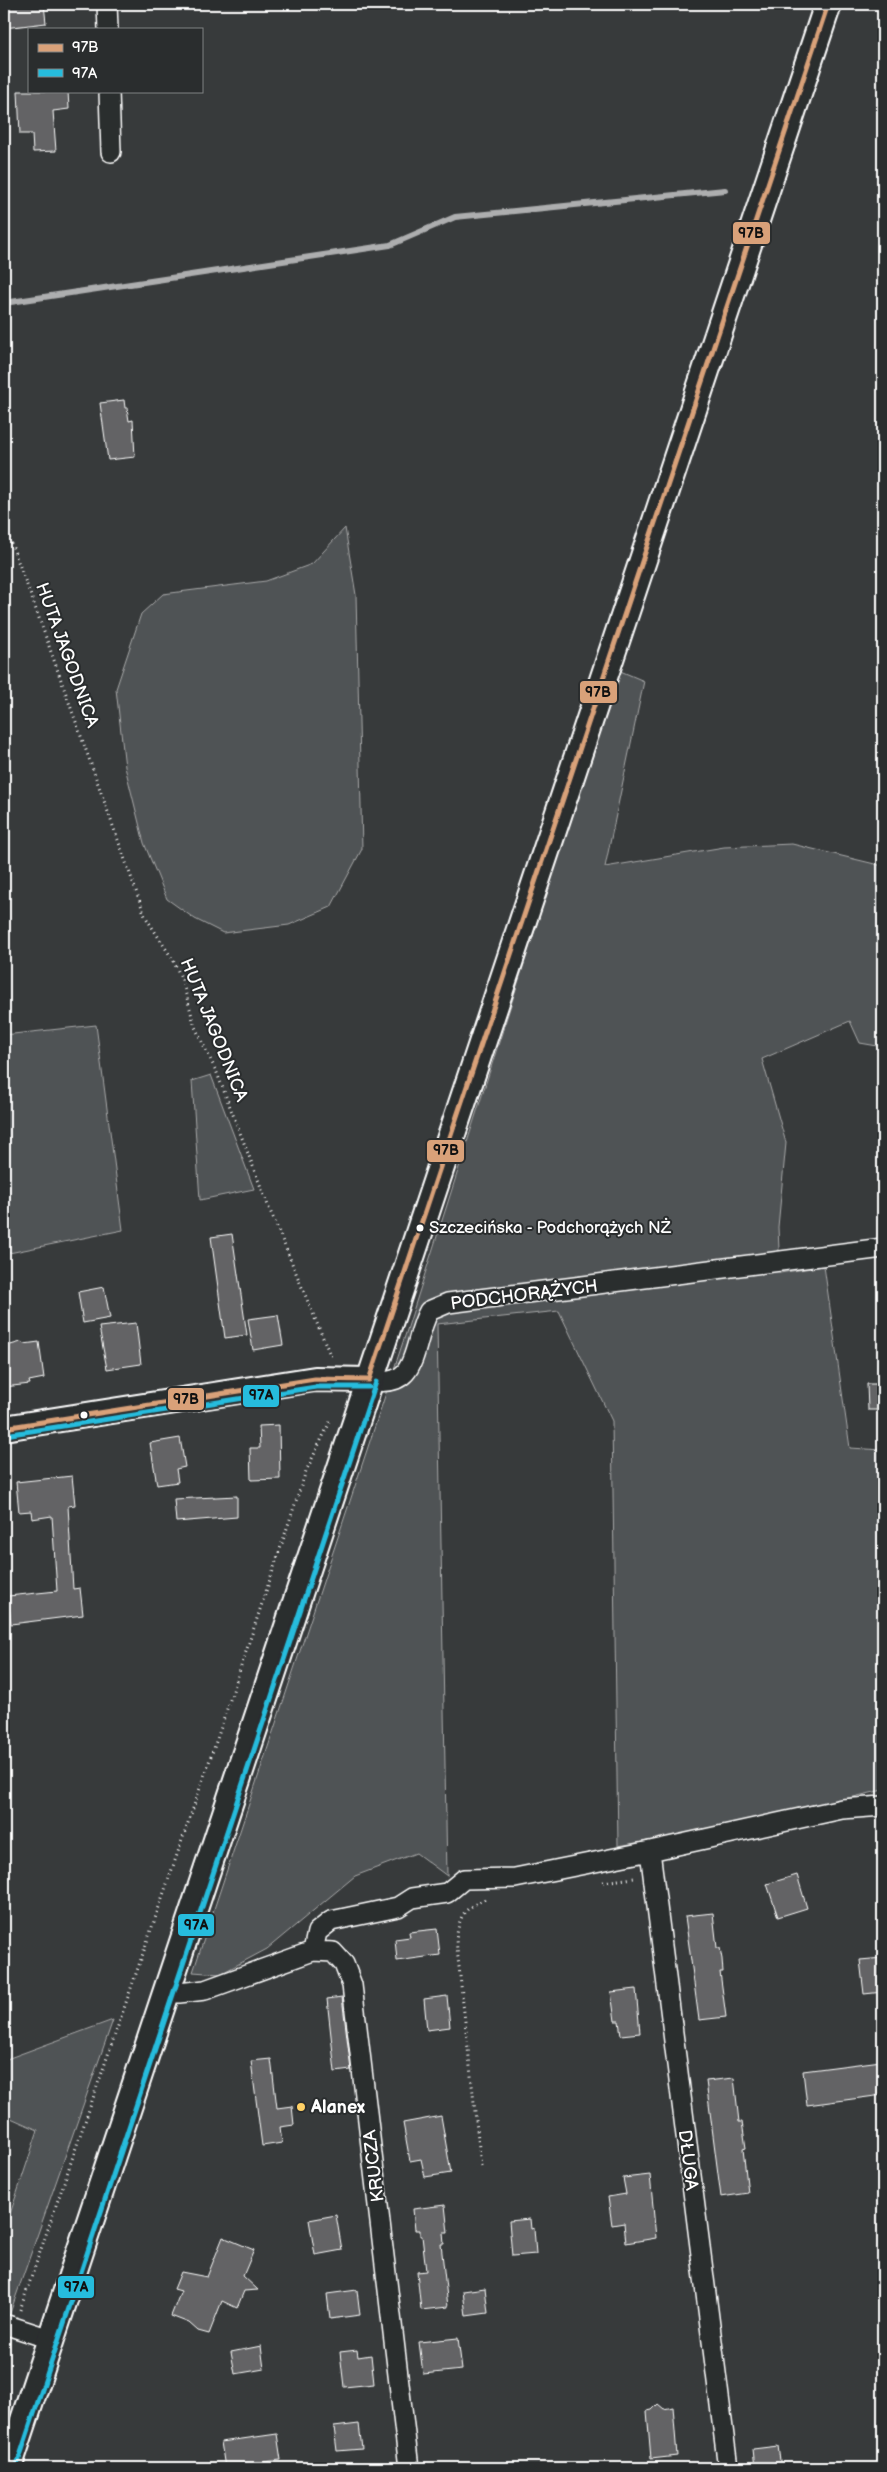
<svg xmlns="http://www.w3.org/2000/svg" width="887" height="2472" viewBox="0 0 887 2472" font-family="'Balsamiq Sans',sans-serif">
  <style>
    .green { fill: #505354; stroke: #a8a9aa }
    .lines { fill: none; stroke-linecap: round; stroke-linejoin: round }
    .stream { stroke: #adaeaf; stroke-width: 6 }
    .building { fill: #636465; stroke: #fff }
    .minor-casing { stroke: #fff; stroke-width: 22 }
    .tertiary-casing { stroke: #fff; stroke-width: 28 }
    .secondary-casing { stroke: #fff; stroke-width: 30 }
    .path { stroke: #fff; stroke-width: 3; stroke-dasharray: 1 4; stroke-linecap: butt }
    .minor { stroke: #2a2d2e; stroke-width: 19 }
    .tertiary { stroke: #2a2d2e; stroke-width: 24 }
    .secondary { stroke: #2a2d2e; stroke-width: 26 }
    .bus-1-casing { stroke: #2a2d2e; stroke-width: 9 }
    .bus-2-casing { stroke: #2a2d2e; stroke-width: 9 }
    .bus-1 { stroke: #d9a179; stroke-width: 5 }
    .bus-2 { stroke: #26bcdd; stroke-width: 5 }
    .bus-dot { fill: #fff; stroke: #2a2d2e; stroke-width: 2 }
    .poi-dot { fill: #ffd166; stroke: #2a2d2e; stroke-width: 2 }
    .labels { text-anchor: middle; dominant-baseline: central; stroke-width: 4; stroke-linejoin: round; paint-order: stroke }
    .bus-label { font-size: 17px; fill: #fff; stroke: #2a2d2e; text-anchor: start }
    .street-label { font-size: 18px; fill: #fff; stroke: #2a2d2e }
    .poi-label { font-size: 18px; font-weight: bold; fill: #fff; stroke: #2a2d2e; text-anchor: start }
    .line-badge { stroke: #2a2d2e; stroke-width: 2 }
    .pale-badge-label { font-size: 14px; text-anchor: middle; font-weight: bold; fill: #111 }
  </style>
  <rect width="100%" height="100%" fill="#373a3b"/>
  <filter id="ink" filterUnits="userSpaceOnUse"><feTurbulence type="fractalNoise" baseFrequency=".02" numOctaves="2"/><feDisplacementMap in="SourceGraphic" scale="10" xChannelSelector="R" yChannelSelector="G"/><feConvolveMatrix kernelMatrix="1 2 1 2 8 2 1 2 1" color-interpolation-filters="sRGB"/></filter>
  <g filter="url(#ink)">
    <path class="green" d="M345,528L356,595L362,849L331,907L289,925L223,933L195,919L167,899L144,843L125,767L116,689L141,614L163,594L266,581L312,564Z
      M618,670L644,681L605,867L724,847L792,844L883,866V1047L860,1043L850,1021L762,1059L786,1143L778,1227L780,1273L824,1266L850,1448L883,1450V1790L718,1829L618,1846L612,1421L559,1311L437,1324L447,1876L416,1853L355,1876L267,1949L220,1974L193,1972L407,1330Z
      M96,1025L123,1230L4,1254V1035Z
      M211,1075L254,1189L200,1200L192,1081Z
      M113,2020L9,2316L4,2314V2232L38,2130L4,2115V2060Z"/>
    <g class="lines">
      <path class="stream" d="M4,303L390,245L455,217L725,190"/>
    </g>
    <path class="building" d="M4,4H44L46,23L4,28Z
      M18,91H68L69,109L53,111L56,151L33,152L32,134H20Z
      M124,400L125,408H127L129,421L133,420L135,457L108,460L100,403Z
      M232,1234L247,1335L225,1338L211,1237Z
      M104,1287L110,1318L83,1323L78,1292Z
      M278,1315L283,1345L253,1350L248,1319Z
      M136,1323L141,1364L107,1369L99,1327Z
      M21,1342L24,1344L39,1342L44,1378L29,1381L30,1384L4,1387V1357H9L7,1346Z
      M867,1384H883V1410H868Z
      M279,1425L280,1479L251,1480L250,1448H260L259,1426Z
      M180,1438L185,1467L176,1469L178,1482L157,1485L150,1443Z
      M72,1476L75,1505L68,1506L73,1589L80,1588L83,1615L11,1624L8,1596L57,1591L52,1516L32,1519L31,1511L19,1512L16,1482Z
      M237,1496V1517L176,1522L174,1499Z
      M797,1875L807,1908L778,1917L767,1884Z
      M713,1913L717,1948H720L722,1959L723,1972H720L726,2017L699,2020L685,1916Z
      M437,1929L440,1955L397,1961L395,1939L410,1937L409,1932Z
      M883,1958V1992L864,1994L860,1960Z
      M636,1989L640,2033L621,2035L619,2021H615L611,1992Z
      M447,1996L450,2027L427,2030L424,1999Z
      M342,1997L351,2070L335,2072L327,1999Z
      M271,2059L277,2108L292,2106L294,2125L280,2127L282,2143L262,2146L251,2061Z
      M881,2061L883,2095L807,2105L803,2071Z
      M734,2078L739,2122H742L746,2148L743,2149L748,2193L721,2197L706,2081Z
      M441,2116L451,2173L425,2177L421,2159L410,2161L403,2123Z
      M650,2175L656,2238L626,2243L624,2223L612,2225L608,2197L626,2194L623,2178Z
      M445,2205L448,2233H443L444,2244H441L448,2307L421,2310L417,2272L426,2271L422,2236H420V2230H415L413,2209Z
      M336,2215L342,2250L315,2255L309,2220Z
      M530,2219L531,2229L534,2228L536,2254L512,2256L509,2221Z
      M223,2237L254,2250L243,2276L258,2290L244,2291L237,2308L222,2301L209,2334L198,2331L189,2323L171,2316L181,2291L174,2289L181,2272L207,2277Z
      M485,2288L488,2313L466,2316L463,2291Z
      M357,2290L360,2315L330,2319L327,2294Z
      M458,2338L462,2370L423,2374L419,2342Z
      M261,2346L264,2369L235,2374L231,2352Z
      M357,2350L358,2357L371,2355L374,2384L344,2387L340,2352Z
      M658,2404L664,2409L673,2407L677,2456L651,2459L647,2411L652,2410Z
      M359,2424L362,2449L337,2451L334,2427Z
      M277,2434L281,2460L264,2462L265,2468H225L221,2442Z
      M778,2446L781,2468H755L753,2449Z"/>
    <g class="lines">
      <g class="minor-casing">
        <path id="minor" d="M107,4L108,29
          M109,91L111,152
          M369,1380C421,1391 411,1343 429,1311L448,1303L883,1248
          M650,1851L728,2468
          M313,1951L317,1932L331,1921L398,1907L412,1898L447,1893L464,1879L515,1878L650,1851L842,1809L883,1806
          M167,1992L179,1993L205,1990L313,1951L333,1952L344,1964L352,1985L409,2468
          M4,2324L50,2339"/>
      </g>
      <g class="tertiary-casing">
        <path id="tertiary" d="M4,1428L315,1379L369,1380"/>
      </g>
      <g class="secondary-casing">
        <path id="secondary" d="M8,2468L828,4"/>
      </g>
      <path class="path" d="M4,524L34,604L145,916L173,960L182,980L195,1027L217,1073L269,1208L331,1357
        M603,1882L634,1878
        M481,2166L456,1940C460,1915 462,1910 485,1899
        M20,2310L219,1733L306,1471L330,1422
        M4,2358L8,2345"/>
      <use href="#minor" class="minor"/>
      <use href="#tertiary" class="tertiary"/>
      <use href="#secondary" class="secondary"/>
      <g class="bus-1-casing">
        <path id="bus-1" d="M369,1380L828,4
          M4,1428L315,1379L369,1380"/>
      </g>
      <g class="bus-2-casing">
        <path id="bus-2" d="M5,1435L316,1387H369
          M16,2468L376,1382"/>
      </g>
      <use href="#bus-1" class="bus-1"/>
      <use href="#bus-2" class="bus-2"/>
    </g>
  </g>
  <g class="bus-dot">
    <circle cx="420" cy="1228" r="4.5"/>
    <circle cx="84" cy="1415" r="4.5"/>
  </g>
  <circle class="poi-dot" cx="301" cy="2107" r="5"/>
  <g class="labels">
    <g class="bus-label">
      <text x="429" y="1228">Szczecińska - Podchorążych NŻ</text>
    </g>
    <g class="street-label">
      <text transform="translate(67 655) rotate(70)">HUTA JAGODNICA</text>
      <text transform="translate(214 1030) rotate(68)">HUTA JAGODNICA</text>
      <text transform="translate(524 1295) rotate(-7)">PODCHORĄŻYCH</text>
      <text transform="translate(688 2160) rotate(83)">DŁUGA</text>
      <text transform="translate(374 2166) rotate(-97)">KRUCZA</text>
    </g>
    <g class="poi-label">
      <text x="311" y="2107">Alanex</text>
    </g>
  </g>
  <g class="line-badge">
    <rect x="732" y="221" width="39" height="24" rx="5" fill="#d9a179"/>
    <rect x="579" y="680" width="39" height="24" rx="5" fill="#d9a179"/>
    <rect x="426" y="1139" width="39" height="24" rx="5" fill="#d9a179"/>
    <rect x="242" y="1384" width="38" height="24" rx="5" fill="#26bcdd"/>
    <rect x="167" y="1387" width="38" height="24" rx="5" fill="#d9a179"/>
    <rect x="177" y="1913" width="38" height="24" rx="5" fill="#26bcdd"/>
    <rect x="57" y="2275" width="38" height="24" rx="5" fill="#26bcdd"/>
  </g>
  <g class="pale-badge-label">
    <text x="751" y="238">97B</text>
    <text x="598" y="697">97B</text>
    <text x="446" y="1155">97B</text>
    <text x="261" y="1400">97A</text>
    <text x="186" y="1404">97B</text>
    <text x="196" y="1930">97A</text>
    <text x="76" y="2292">97A</text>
  </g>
  <rect width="887" height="2472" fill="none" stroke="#2a2d2e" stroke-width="20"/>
  <rect x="10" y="10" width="867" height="2452" fill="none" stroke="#fff" stroke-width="2" filter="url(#ink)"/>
  <rect x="28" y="28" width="175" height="65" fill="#2a2d2e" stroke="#7f8182"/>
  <rect x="38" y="44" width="25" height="8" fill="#d9a179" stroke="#7f8182"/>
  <text x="72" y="52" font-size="15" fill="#ffffff">97B</text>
  <rect x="38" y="69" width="25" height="8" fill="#26bcdd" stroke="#7f8182"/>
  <text x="72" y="78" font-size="15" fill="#ffffff">97A</text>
</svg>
